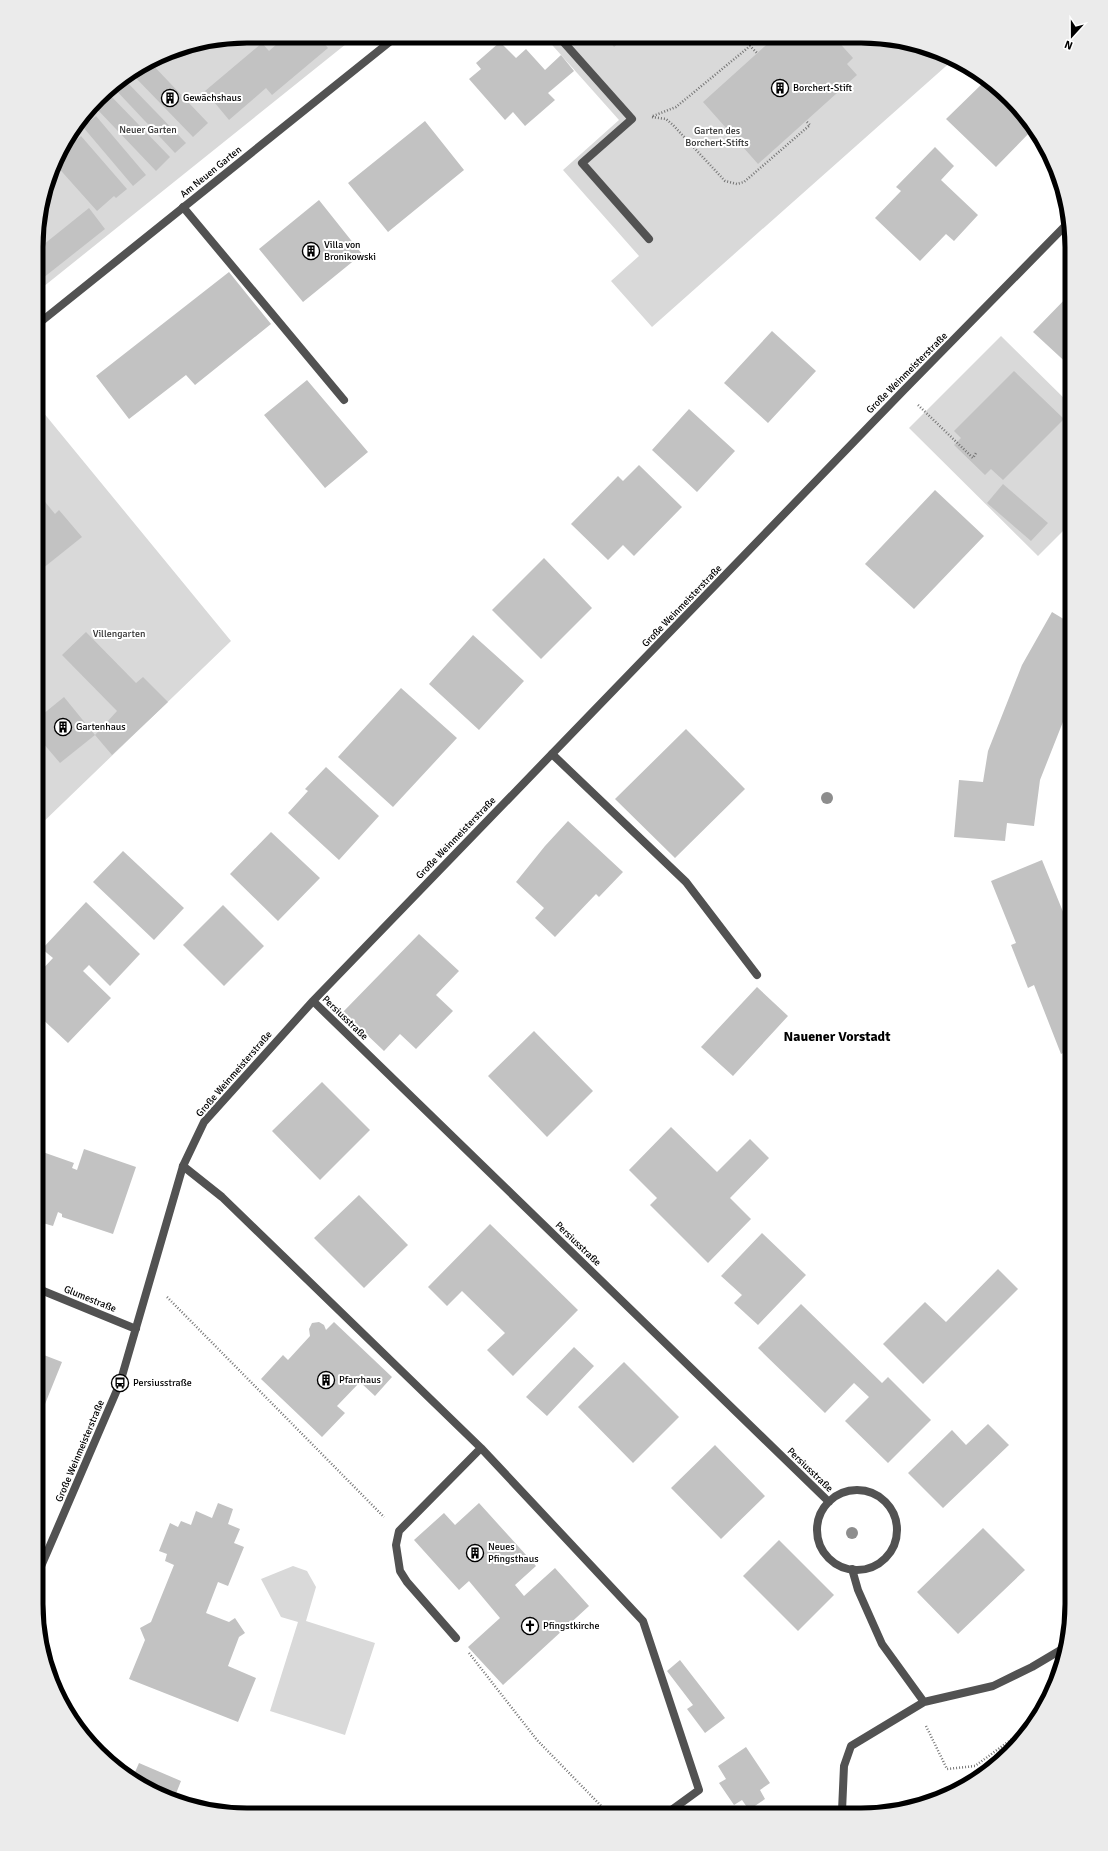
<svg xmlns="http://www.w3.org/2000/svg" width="1108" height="1851" viewBox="0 0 1108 1851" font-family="Signika,sans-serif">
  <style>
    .green { fill: #d9d9d9 }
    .building { fill: #c2c2c2 }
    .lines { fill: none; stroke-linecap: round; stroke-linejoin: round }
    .path { stroke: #747474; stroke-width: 2.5; stroke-dasharray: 1 2; stroke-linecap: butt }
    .lane { stroke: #525252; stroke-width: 8 }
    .street { stroke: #525252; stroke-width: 8 }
    .tree { fill: #8d8d8d }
    .labels { text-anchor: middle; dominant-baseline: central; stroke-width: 4; stroke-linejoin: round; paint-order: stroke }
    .poi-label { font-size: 10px; fill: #000; stroke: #fff; text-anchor: start }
    .park-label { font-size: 10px; fill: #303030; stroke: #fff }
    .street-label { font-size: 10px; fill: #000; stroke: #fff }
    .district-label { font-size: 14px; font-weight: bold; fill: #000; stroke: #fff }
    .rim { fill: none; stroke: #000; stroke-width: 5 }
  </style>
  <rect width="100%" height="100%" fill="#fff"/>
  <path class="green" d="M247,36H356L38,291V220L58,154L108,89L167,52Z
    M545,37L888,38L942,52L954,59L652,327L611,281L639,256L563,170L619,120Z
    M1001,336L1072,406V522L1038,556L909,428Z
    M38,406L231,641L37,828Z
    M293,1566L307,1571L316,1587L306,1621L375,1643L345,1735L270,1711L298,1622L281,1617L261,1579Z"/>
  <path class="building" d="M286,36H318L328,48L272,95L266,88L229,120L205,91L262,43L269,51Z
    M606,37H626L614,47Z
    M774,38H835L853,58L847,64L857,75L758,164L703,102Z
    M500,42L516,58L526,49L545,70L561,55L574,71L548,93L555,100L525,126L513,112L505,120L469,79L481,69L476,63Z
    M150,62L208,123L193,137L132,74Z
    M124,79L186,143L175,153L113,87Z
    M987,79L1028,119L1034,128L996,167L946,119Z
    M109,94L170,157L156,171L95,107Z
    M96,116L146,175L133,186L83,127Z
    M425,121L464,170L388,232L348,183Z
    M81,136L127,189L116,198L114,196L97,211L55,164L61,149L67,144L70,146Z
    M935,147L954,166L941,180L978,215L954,241L946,234L920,261L875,218L901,191L896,187Z
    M319,200L362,254L303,302L259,249Z
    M89,208L105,229L38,282V249Z
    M229,272L271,324L195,385L186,375L129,419L96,376Z
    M1072,292V368L1033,332Z
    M772,331L816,371L768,423L724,383Z
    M1014,371L1064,419L1003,480L991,469L985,475L954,445L961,438L954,431Z
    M307,380L368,452L325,488L264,415Z
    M689,409L735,451L697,492L652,450Z
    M639,465L682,507L634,556L623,545L608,560L571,524L618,476L623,481Z
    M1003,484L1048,523L1031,541L987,503Z
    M935,490L984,536L914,609L865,564Z
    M37,492L55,514L59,510L82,537L37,573Z
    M544,558L592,608L541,659L492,610Z
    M1052,612L1072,624V699L1040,780L1034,826L1007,823L1005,841L954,837L959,780L983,782L988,751L1022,665Z
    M86,632L136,683L143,677L168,702L112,755L95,735L117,711L62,655Z
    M473,635L524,681L479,730L429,684Z
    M401,688L457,738L393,807L338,757Z
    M64,697L95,735L60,763L37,736V719Z
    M686,729L745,789L675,858L615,799Z
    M326,767L379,816L339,860L288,813L308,791L305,789Z
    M568,821L623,872L599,897L596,894L555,937L535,918L544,908L516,882L545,846Z
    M271,832L320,878L278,921L230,874Z
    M123,851L184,908L154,940L93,882Z
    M1042,860L1072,934V1049L1061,1054L1034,985L1028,988L1011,945L1016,943L991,881Z
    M86,902L140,954L110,986L89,965L83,971L111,998L68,1043L37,1014V975L53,958L42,949Z
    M223,905L264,946L224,986L183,945Z
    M419,934L459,971L436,995L453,1011L416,1049L400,1034L384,1051L343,1012Z
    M757,987L788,1016L733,1076L701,1047Z
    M534,1031L593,1091L547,1137L488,1076Z
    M322,1082L370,1130L320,1180L272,1131Z
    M671,1127L717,1172L750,1139L769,1158L730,1198L751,1219L708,1263L650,1205L657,1198L629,1170Z
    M84,1149L136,1167L113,1234L62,1217V1214L58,1212L53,1226L36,1221L37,1150L74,1163L72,1168L77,1170Z
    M359,1195L408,1245L364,1288L314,1238Z
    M490,1224L578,1310L513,1376L487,1350L505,1333L462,1291L447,1306L428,1287Z
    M762,1233L806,1275L758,1325L734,1303L742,1295L721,1276Z
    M998,1269L1018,1289L923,1384L883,1344L925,1302L946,1322Z
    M801,1304L882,1383L888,1377L931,1420L888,1463L845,1421L869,1397L854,1383L825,1413L758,1348Z
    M319,1322L324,1325L326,1330L334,1322L392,1377L375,1396L360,1382L337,1406L345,1413L322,1437L261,1379L283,1355L288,1360L310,1336L309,1329L312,1323Z
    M574,1347L594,1366L547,1416L526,1397Z
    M36,1352L62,1362L43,1409L36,1406Z
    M624,1362L679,1417L633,1463L578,1407Z
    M988,1424L1009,1445L943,1508L908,1473L952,1430L966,1445Z
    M715,1445L765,1496L721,1539L671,1488Z
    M218,1503L233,1509L228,1524L240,1529L234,1543L244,1547L228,1586L218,1582L206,1613L229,1622L235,1618L245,1633L239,1637L228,1666L256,1678L238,1722L129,1679L145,1640L140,1628L151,1622L174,1565L165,1561L167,1554L159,1551L170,1523L178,1527L181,1521L191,1525L196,1511L212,1518Z
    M479,1503L536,1566L515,1585L524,1596L555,1568L589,1606L503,1685L468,1647L500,1618L469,1581L459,1590L414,1540L444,1513L455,1525Z
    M983,1528L1025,1570L958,1634L917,1592Z
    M779,1540L834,1595L798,1631L743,1576Z
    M680,1660L725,1718L705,1733L687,1709L693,1705L667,1671Z
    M746,1747L770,1783L760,1790L765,1799L749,1810L742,1800L734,1805L719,1783L726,1779L718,1766Z
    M139,1763L181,1781L173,1801L166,1799L132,1779Z
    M773,1806L779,1815H761Z"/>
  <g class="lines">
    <path class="path" d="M653,116L676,107L750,46L757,53
      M652,117L666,119L673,125L725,181L737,184L744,182L810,125L806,121
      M918,405L973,458L976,453
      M167,1297L384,1517
      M469,1653L537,1740L609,1814
      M926,1726L947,1769L975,1766L1034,1723"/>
    <path class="lane" d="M559,37L632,119L582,163L649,239
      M183,207L344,400
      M552,754L686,882L757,975
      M183,1166L222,1197L481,1448L643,1621L699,1790L666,1814
      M852,1569L858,1590L882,1644L924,1702
      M456,1638L407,1582L400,1571L396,1545L399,1531L481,1448
      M844,1815L842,1811L844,1766L851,1746L924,1702L993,1686L1032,1667L1064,1648"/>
    <path class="street" d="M38,324L397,36
      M313,1001L829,1502
      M36,1288L136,1329
      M817 1530a40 40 0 1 1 80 0a40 40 0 1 1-80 0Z
      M36,1578L120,1383L183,1166L204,1122L313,1001L903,391L1067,224"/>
  </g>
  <g class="tree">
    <circle cx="827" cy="798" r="6"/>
    <circle cx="852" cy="1533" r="6"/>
  </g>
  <defs>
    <g id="building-ring" transform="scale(0.9)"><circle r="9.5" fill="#fff" stroke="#000" stroke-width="1.5"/><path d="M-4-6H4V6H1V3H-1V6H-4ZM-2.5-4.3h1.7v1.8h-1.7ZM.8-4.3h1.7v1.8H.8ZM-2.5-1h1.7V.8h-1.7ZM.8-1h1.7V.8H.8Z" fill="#000"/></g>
    <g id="bus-ring" transform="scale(0.9)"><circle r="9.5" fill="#fff" stroke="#000" stroke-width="1.5"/><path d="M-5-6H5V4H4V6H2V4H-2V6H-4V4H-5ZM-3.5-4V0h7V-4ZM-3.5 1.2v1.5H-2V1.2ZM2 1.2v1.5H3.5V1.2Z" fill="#000"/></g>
    <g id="church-ring" transform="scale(0.9)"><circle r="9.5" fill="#fff" stroke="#000" stroke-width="1.5"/><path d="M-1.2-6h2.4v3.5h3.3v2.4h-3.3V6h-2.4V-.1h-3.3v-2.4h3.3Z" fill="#000"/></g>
  </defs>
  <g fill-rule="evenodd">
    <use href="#building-ring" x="780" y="88"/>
    <use href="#building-ring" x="170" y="98"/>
    <use href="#building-ring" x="311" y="251"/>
    <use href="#building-ring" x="63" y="727"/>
    <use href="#building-ring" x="326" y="1380"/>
    <use href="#bus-ring" x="120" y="1383"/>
    <use href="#building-ring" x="475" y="1553"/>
    <use href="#church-ring" x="530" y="1626"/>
  </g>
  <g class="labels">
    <g class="poi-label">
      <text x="793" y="88">Borchert-Stift</text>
      <text x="183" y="98">Gewächshaus</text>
      <text x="324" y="245">Villa von<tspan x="324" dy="12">Bronikowski</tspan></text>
      <text x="76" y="727">Gartenhaus</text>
      <text x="339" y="1380">Pfarrhaus</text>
      <text x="133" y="1383">Persiusstraße</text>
      <text x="488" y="1547">Neues<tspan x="488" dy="12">Pfingsthaus</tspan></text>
      <text x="543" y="1626">Pfingstkirche</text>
    </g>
    <g class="park-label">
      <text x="148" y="130">Neuer Garten</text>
      <text x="717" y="131">Garten des<tspan x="717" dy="12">Borchert-Stifts</tspan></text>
      <text x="119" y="634">Villengarten</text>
    </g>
    <g class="street-label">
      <text transform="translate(211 172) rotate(-39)">Am Neuen Garten</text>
      <text transform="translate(907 373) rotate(-45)">Große Weinmeisterstraße</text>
      <text transform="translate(682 606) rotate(-46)">Große Weinmeisterstraße</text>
      <text transform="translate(456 838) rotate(-46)">Große Weinmeisterstraße</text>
      <text transform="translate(345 1018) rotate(44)">Persiusstraße</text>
      <text transform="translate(234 1074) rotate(-49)">Große Weinmeisterstraße</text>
      <text transform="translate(578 1244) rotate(44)">Persiusstraße</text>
      <text transform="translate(90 1299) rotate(22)">Glumestraße</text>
      <text transform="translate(80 1451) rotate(-67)">Große Weinmeisterstraße</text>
      <text transform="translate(810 1470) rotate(44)">Persiusstraße</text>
    </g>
    <g class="district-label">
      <text x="837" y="1036">Nauener Vorstadt</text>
    </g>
  </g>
  <path d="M0 0H1108V1851H0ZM247 43H861A204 204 0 0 1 1065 247V1604A204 204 0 0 1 861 1808H247A204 204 0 0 1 43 1604V247A204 204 0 0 1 247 43Z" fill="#ebebeb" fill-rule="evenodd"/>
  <path class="rim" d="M247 43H861A204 204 0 0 1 1065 247V1604A204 204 0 0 1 861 1808H247A204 204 0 0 1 43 1604V247A204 204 0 0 1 247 43Z"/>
  <g transform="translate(1072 36) rotate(201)" stroke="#ffffff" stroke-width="3" paint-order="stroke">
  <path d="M0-3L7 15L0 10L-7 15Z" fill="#000000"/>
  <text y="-6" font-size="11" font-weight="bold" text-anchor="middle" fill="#000000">N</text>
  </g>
</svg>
